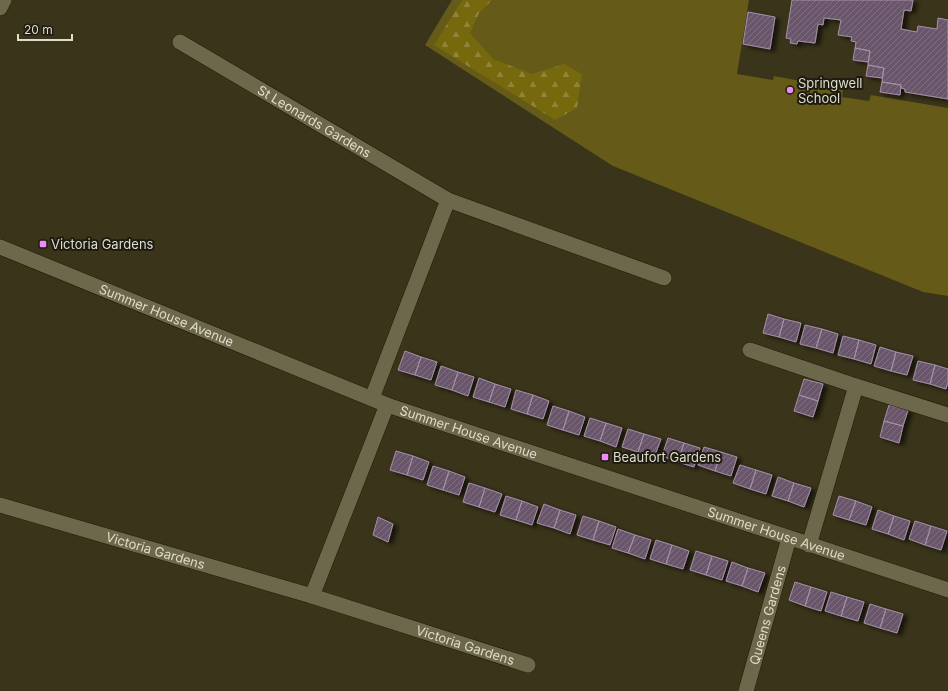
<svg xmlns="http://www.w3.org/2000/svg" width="948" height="691" viewBox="0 0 948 691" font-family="Inter,sans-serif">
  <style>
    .grass { fill: #655a18 }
    .forest { fill: url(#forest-firs) }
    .building { fill: url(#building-hatch); stroke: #a590a7; filter: url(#shadow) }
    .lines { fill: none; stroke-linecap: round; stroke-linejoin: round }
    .minor-casing { stroke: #201b03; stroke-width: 16 }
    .minor { stroke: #6d684c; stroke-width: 15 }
    .poi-dot { fill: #ef8bf7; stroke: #1e1c10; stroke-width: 1.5 }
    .labels { text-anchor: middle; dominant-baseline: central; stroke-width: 4; stroke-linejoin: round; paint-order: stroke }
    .poi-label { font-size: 13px; fill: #dfddcd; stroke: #1e1c10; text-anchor: start }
    .street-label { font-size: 13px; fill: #dfddcd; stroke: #1e1c10 }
  </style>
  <defs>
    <pattern id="forest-firs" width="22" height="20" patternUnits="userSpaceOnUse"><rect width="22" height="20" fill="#76680d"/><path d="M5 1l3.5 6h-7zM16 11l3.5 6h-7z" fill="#8f843a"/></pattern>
    <pattern id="building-hatch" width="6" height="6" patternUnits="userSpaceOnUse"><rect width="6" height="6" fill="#6a566b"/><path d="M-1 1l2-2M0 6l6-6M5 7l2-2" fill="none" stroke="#7f6e7f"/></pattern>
    <filter id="shadow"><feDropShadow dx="4.5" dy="2.5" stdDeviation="2" flood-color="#0009"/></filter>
  </defs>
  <rect width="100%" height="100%" fill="#39341a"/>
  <path class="grass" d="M452,0H749L737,74L773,80L774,76L843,89L842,97L869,101L871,95L948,108V296L923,292L613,166L602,159L425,45Z"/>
  <path class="forest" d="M462,0H492L479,13L470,33L493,59L532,74L564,64L582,74L577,108L555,120L434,45Z"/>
  <path class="building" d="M792,0H913L911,11L904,10L901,29L917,32L918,26L937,29L938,18L948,20V99L905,92V89L901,88V85L882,82L884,68L868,65L870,51L855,48L856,42L851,41L852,37L838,35L841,20L824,18L823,25L818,24L815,43L798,41L797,44L790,43L791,39L786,38Z
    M748,12L775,17L770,49L743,44Z
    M855,48L870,51L868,62L853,60Z
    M868,65L884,68L882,78L866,76Z
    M882,82L901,85L900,95L880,92Z
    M768,314L784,319L779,337L763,333Z
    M784,319L801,323L796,342L779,337Z
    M805,325L822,329L816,348L800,344Z
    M822,329L838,334L833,353L816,348Z
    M843,336L859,340L854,359L838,355Z
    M859,340L876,345L871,364L854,359Z
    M880,347L896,352L891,371L874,366Z
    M405,351L421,357L415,375L398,370Z
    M896,352L913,356L907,375L891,371Z
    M421,357L437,362L431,380L415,375Z
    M918,361L935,365L930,384L913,380Z
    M935,365L948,369V382L946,389L930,384Z
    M441,366L458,372L452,390L435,385Z
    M458,372L474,377L468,396L452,390Z
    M479,378L495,384L489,402L473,397Z
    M804,379L823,384L818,401L799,395Z
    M495,384L511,389L505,407L489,402Z
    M516,390L533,395L527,414L511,409Z
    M533,395L549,401L543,419L527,414Z
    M799,395L818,401L813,417L794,411Z
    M889,405L908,410L903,426L884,421Z
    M553,406L569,411L563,430L547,425Z
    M569,411L585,417L579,435L563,430Z
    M590,418L606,423L600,441L584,436Z
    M884,421L903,426L899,443L880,437Z
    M606,423L622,428L616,447L600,441Z
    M628,429L644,434L638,452L622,447Z
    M644,434L661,439L654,458L638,452Z
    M668,438L684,443L678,462L662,456Z
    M684,443L700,448L694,467L678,462Z
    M704,447L721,452L715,471L698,465Z
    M396,451L413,456L407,475L390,470Z
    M721,452L737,457L731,476L715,471Z
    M413,456L429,462L423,480L407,475Z
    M740,465L756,470L750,489L733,483Z
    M433,466L449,471L443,490L427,485Z
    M756,470L772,475L766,494L750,489Z
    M449,471L465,477L459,495L443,490Z
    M778,477L794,483L788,501L772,496Z
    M469,483L485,488L479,507L463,502Z
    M794,483L811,488L804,507L788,501Z
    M485,488L502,494L495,512L479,507Z
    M506,496L522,501L516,520L500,515Z
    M839,496L856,501L849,520L833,515Z
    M522,501L538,507L532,525L516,520Z
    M856,501L872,507L866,525L849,520Z
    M544,504L560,510L554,528L537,523Z
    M560,510L576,515L570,534L554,528Z
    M878,510L894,516L888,534L872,529Z
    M583,516L599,521L593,540L577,535Z
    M894,516L910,521L904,540L888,534Z
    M378,517L393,524L388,542L373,535Z
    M599,521L616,527L610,545L593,540Z
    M915,521L931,526L925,545L909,539Z
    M931,526L947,531L941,550L925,545Z
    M618,529L635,535L628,553L612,548Z
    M635,535L651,540L645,559L628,553Z
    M656,540L672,545L666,564L650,559Z
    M672,545L689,551L683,569L666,564Z
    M696,551L712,556L706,575L690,570Z
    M712,556L728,561L722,580L706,575Z
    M732,562L748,568L742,586L726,581Z
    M748,568L765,573L758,592L742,586Z
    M795,582L811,587L805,606L789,600Z
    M811,587L827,592L821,611L805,606Z
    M831,592L847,597L841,616L825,611Z
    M847,597L864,602L858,621L841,616Z
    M870,604L886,609L880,628L864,623Z
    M886,609L903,614L897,633L880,628Z"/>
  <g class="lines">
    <g class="minor-casing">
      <g id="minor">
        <path d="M0,8L4,0"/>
        <path id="s1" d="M180,42L448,200L372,398"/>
        <path d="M448,200L664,278"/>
        <path id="s2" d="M0,247L387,405L948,590"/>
        <path d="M750,350L856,386L809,545"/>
        <path d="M856,386L948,415"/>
        <path id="s3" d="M0,505L312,596L387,405"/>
        <path id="s4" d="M312,596L528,665"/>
        <path id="s5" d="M746,691L789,538"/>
      </g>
    </g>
    <use href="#minor" class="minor"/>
  </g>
  <g class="poi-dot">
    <circle cx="790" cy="90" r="4"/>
    <rect x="39" y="240" width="8" height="8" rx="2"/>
    <rect x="601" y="453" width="8" height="8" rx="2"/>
  </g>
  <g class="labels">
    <g class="poi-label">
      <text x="798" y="83">Springwell<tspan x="798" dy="15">School</tspan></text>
      <text x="51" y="244">Victoria Gardens</text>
      <text x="613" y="457">Beaufort Gardens</text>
    </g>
    <g class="street-label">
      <text stroke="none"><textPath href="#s1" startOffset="156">St Leonards Gardens</textPath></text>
      <text stroke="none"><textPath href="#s2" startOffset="180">Summer House Avenue</textPath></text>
      <text stroke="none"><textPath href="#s2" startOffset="504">Summer House Avenue</textPath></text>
      <text stroke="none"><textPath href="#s2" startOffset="828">Summer House Avenue</textPath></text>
      <text stroke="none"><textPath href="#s3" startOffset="162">Victoria Gardens</textPath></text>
      <text stroke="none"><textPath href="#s5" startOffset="79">Queens Gardens</textPath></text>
      <text stroke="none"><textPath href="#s4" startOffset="161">Victoria Gardens</textPath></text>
    </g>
  </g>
  <path d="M18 34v6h54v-6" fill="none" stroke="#dfddcd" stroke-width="2"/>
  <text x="24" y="34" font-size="12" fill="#dfddcd" stroke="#1e1c10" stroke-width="3" paint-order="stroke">20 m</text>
</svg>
